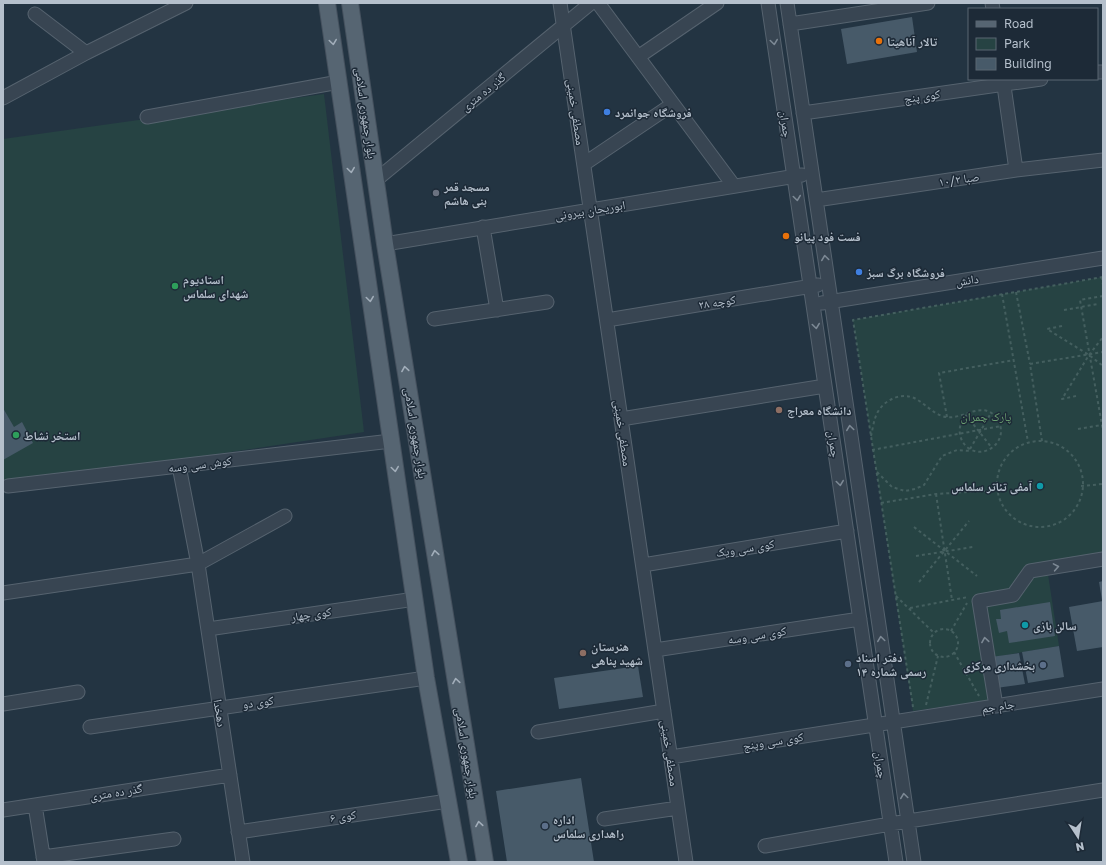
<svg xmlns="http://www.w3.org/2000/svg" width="1106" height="865" viewBox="0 0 1106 865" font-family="'Golos Text','Noto Naskh Arabic',sans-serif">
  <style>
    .green { fill: #264343 }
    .building { fill: #475a69 }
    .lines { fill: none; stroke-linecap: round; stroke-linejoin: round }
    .minor-casing { stroke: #56636f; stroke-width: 15 }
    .major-casing { stroke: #45515e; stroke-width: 18 }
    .path { stroke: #445f5f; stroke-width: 2; stroke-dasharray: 3 3; stroke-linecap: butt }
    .minor { stroke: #384552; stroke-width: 13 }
    .major { stroke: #566572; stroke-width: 16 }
    .oneway { stroke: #a2aeba }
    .oneway2 { stroke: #7d8995 }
    .food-dot { fill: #e8710a; stroke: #1d2a37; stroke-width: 1.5 }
    .shop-dot { fill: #3f7fe0; stroke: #1d2a37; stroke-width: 1.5 }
    .worship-dot { fill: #6b7280; stroke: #1d2a37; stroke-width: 1.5 }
    .leisure-dot { fill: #2e9e5b; stroke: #1d2a37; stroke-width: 1.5 }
    .education-dot { fill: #8d6e63; stroke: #1d2a37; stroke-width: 1.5 }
    .culture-dot { fill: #0f9aa8; stroke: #1d2a37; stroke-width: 1.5 }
    .service-dot { fill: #5c6f8a; stroke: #1d2a37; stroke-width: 1.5 }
    .labels { text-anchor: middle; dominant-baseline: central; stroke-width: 3; stroke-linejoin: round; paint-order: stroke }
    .poi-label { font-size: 12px; font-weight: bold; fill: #b5c0cc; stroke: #1d2a37; text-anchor: start }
    .street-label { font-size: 12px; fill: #b5c0cc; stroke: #1d2a37 }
    .park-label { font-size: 12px; fill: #6a9f70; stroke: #1d2a37 }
  </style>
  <rect width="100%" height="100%" fill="#233442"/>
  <path class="green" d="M324,94L364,432L3,486V139Z
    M1103,277V559L1047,568L1059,646L989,658L997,699L913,711L853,320Z"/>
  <path class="building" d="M912,17L917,52L847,64L841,29Z
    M3,408L14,427L22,422L33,443L3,460Z
    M1103,581V600H1102L1099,582Z
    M1103,601V647L1077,651L1069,607Z
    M1050,602L1055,636L1009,643L1007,631L999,633L996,619H1001L1000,610Z
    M1059,646L1064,677L1028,683L1022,652Z
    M1019,653L1025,684L996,688L991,657Z
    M638,666L643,697L559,709L554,678Z
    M581,778L594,862H507L496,791Z"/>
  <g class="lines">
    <g class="minor-casing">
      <path id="minor" d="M560,3L686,862
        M598,3L734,186
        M768,3L896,862
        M787,3L914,862
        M992,3L993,9
        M35,14L86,53
        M790,24L928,3
        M638,57L717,3
        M1097,72H1103
        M1003,79L1016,170
        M3,98L86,53L186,3
        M803,113L1041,79
        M147,117L339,82
        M584,164L673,104
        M376,180L591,3
        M816,200L1016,170L1103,160
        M483,227L497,310
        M385,244L802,175
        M822,303L1103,258
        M434,319L547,302
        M607,320L818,285
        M621,419L825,386
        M179,466L198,564L285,516
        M8,486L391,441
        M643,565L847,531
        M3,593L198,564L243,862
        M208,629L415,599
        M655,650L860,619
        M3,704L78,692
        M996,706L979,601L1013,595L1030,571L1103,559
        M90,727L426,678
        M538,732L664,711
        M671,757L1103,689
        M35,805L44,862
        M3,810L230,775
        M604,819L678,808
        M238,832L448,801
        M765,846L890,824L1103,790
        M43,857L174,839"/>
    </g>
    <g class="major-casing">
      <path id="major" d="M327,3L426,678L459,862
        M350,3L385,244L485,862"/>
    </g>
    <path class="path" d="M1102,277L1103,285
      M1016,292L1030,364
      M1002,294L1028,442
      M1103,296L1080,300L1103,431
      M1064,310L1098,304
      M1103,321V320
      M1062,326L1047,329L1089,355L1103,366
      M1076,396L1062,399L1089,355L1103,337
      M966,415L992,448
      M947,417L939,373L1014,360
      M1078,429L1102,425
      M871,436C873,428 874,417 879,410C887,398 904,392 916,399C925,404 933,413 942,416C961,423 980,399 996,417C999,421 1001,426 1001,431C1001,437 998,443 993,447C972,463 948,436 966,415
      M1042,441L1030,364L1103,352
      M997 484a43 43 0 1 1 86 0a43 43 0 1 1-86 0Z
      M970,449L991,413
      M872,450L1001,426
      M877,472L892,487L905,491L915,489L924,485L942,456L957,450L971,451
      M1081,486L1103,484
      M936,494L952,600
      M881,503L936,494L997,490
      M914,527L977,576
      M916,556L973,547
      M919,582L969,521
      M896,596L934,633
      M910,608L968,597
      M930 643a14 14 0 1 1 28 0a14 14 0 1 1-28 0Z
      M951,631L967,603
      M954,652L979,696
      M926,705L938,656
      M913,707L853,320L1103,277"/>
    <use href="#minor" class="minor"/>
    <use href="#major" class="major"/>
  </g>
  <defs><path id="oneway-chevron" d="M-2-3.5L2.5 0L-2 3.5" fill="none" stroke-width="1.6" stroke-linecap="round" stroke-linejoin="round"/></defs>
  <g class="oneway">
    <use href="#oneway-chevron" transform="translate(333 42) rotate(82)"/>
    <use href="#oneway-chevron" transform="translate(351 170) rotate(82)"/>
    <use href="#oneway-chevron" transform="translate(370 299) rotate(82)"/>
    <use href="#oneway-chevron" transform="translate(405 369) rotate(-99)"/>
    <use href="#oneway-chevron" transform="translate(395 469) rotate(82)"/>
    <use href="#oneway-chevron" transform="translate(435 553) rotate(-99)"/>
    <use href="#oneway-chevron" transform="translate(456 681) rotate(-99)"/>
    <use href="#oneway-chevron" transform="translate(479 824) rotate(-99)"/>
  </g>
  <g class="oneway2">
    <use href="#oneway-chevron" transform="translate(774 42) rotate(82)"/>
    <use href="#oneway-chevron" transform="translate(797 198) rotate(82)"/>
    <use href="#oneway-chevron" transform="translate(825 258) rotate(-98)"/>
    <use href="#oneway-chevron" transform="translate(816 326) rotate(82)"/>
    <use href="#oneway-chevron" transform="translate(850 428) rotate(-98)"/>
    <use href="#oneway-chevron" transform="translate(840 483) rotate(82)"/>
    <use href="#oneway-chevron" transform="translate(1056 567) rotate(-10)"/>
    <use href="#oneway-chevron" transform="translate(881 639) rotate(-98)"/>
    <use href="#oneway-chevron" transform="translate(985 640) rotate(-99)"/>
    <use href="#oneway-chevron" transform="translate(904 796) rotate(-98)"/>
  </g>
  <g class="food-dot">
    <circle cx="879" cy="41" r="4"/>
    <circle cx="786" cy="236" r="4"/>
  </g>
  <g class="shop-dot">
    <circle cx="607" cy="112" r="4"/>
    <circle cx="859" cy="272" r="4"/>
  </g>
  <circle class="worship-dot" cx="436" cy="193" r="4"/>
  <g class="leisure-dot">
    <circle cx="175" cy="286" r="4"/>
    <circle cx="16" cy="435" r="4"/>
  </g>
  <g class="education-dot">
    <circle cx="779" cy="410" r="4"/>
    <circle cx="583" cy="653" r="4"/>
  </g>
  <g class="culture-dot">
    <circle cx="1040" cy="486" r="4"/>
    <circle cx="1025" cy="625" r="4"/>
  </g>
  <g class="service-dot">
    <circle cx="848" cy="664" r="4"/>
    <circle cx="1043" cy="665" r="4"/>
    <circle cx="545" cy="826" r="4"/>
  </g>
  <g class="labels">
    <g class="poi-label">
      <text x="887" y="41">تالار آناهیتا</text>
      <text x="615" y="112">فروشگاه جوانمرد</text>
      <text x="444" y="186">مسجد قمر<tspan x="444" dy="14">بنی هاشم</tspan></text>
      <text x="794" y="236">فست فود پیانو</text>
      <text x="867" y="272">فروشگاه برگ سبز</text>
      <text x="183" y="279">استادیوم<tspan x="183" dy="14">شهدای سلماس</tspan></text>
      <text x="787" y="410">دانشگاه معراج</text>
      <text x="24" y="435">استخر نشاط</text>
      <text x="1032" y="486" text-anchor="end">آمفی تئاتر سلماس</text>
      <text x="1033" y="625">سالن بازی</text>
      <text x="591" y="646">هنرستان<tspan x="591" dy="14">شهید پناهی</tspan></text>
      <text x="856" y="657">دفتر اسناد<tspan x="856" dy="14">رسمی شماره ۱۴</tspan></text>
      <text x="1035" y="665" text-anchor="end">بخشداری مرکزی</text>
      <text x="553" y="819">اداره<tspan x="553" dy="14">راهداری سلماس</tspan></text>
    </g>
    <g class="street-label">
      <text transform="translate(483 92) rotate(-39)">گذر ده متری</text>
      <text transform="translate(922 96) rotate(-8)">کوی پنج</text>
      <text transform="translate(576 112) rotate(82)">مصطفی خمینی</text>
      <text transform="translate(366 113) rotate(82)">بلوار جمهوری اسلامی</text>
      <text transform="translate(786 124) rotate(82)">چمران</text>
      <text transform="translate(959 179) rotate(-8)">صبا ۱۰/۲</text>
      <text transform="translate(590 210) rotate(-9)">ابوریحان بیرونی</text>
      <text transform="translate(967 280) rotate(-9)">دانش</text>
      <text transform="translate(717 302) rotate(-9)">کوچه ۲۸</text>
      <text transform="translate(416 433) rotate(81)">بلوار جمهوری اسلامی</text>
      <text transform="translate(623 433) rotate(82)">مصطفی خمینی</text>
      <text transform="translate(834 444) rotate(82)">چمران</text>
      <text transform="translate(200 464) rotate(-7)">کوش سی وسه</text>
      <text transform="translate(745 548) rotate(-9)">کوی سی ویک</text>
      <text transform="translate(311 614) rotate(-8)">کوی چهار</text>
      <text transform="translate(757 635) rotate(-9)">کوی سی وسه</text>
      <text transform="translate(258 702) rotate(-8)">کوی دو</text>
      <text transform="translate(998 706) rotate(-9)">جام جم</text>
      <text transform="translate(220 713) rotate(81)">دهخدا</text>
      <text transform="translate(773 741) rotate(-9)">کوی سی وپنج</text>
      <text transform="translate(467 753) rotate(81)">بلوار جمهوری اسلامی</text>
      <text transform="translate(670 753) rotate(82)">مصطفی خمینی</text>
      <text transform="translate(881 765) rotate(82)">چمران</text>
      <text transform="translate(116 792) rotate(-9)">گذر ده متری</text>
      <text transform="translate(343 816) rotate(-8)">کوی ۶</text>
    </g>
    <g class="park-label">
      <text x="986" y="416">پارک چمران</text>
    </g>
  </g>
  <rect width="1106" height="865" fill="none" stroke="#b5c0cc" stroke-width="8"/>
  <rect x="968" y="8" width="130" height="72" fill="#1d2a37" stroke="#5a6673"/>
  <rect x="976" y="21" width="20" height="6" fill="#566572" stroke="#5a6673"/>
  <text x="1004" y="28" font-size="12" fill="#b5c0cc">Road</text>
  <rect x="976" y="38" width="20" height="12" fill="#264343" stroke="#5a6673"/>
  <text x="1004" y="48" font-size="12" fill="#b5c0cc">Park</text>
  <rect x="976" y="58" width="20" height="12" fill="#475a69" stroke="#5a6673"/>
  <text x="1004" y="68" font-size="12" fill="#b5c0cc">Building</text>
  <g transform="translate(1078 837) rotate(168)" stroke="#1d2a37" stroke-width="3" paint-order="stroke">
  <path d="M0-3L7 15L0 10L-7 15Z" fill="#b5c0cc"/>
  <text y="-6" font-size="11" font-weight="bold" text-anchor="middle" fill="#b5c0cc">N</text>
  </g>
</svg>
